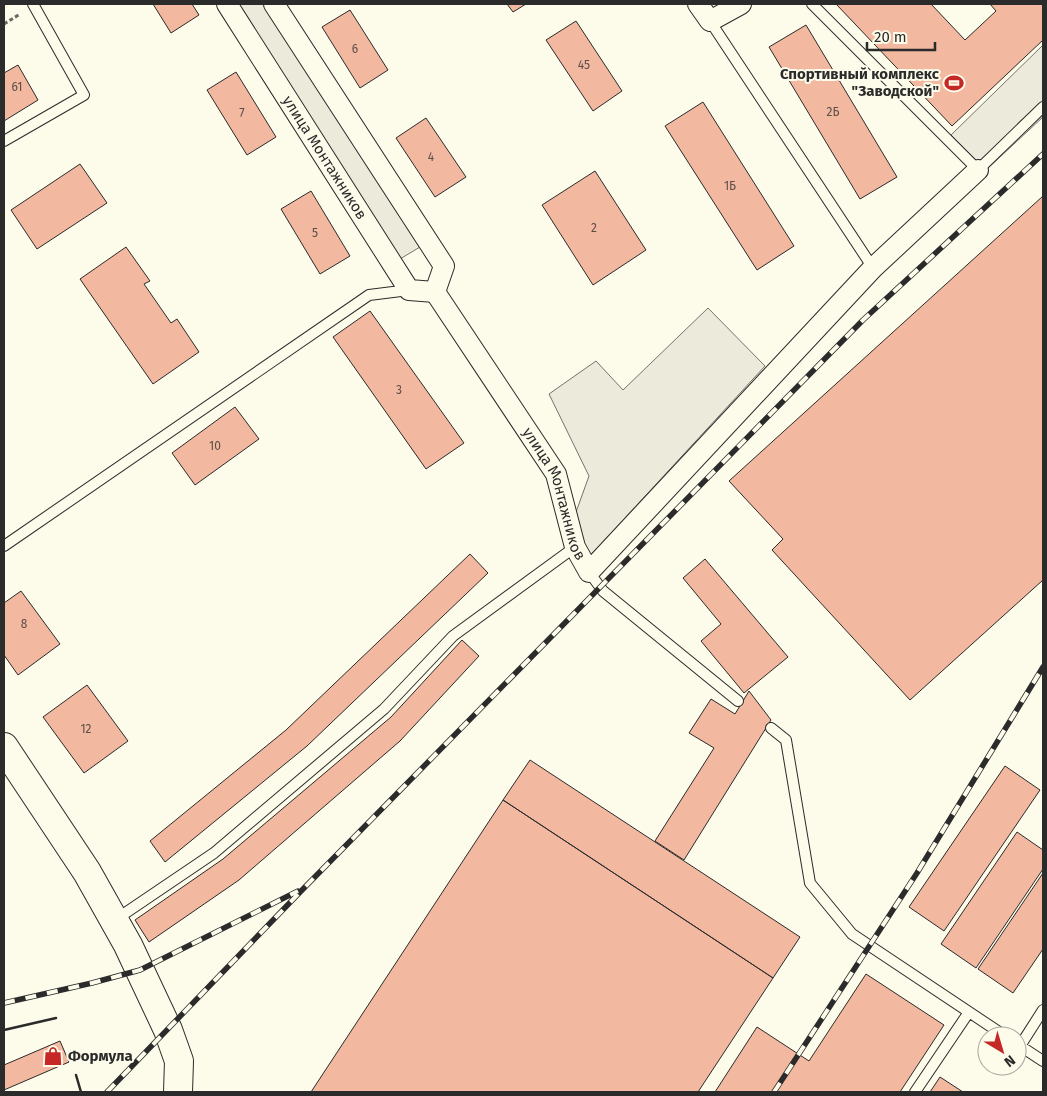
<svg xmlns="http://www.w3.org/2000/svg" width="1047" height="1096" viewBox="0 0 1047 1096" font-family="'Fira Sans',sans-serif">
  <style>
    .green { fill: #ecebdb; stroke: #74746e }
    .parking { fill: #eceadb; stroke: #74746e }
    .building { fill: #f2b8a0; stroke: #2b2b2b }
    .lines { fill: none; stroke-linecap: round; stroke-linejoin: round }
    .lane-casing { stroke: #2b2b2b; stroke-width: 12 }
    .street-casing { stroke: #2b2b2b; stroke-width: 22 }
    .secondary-casing { stroke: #2b2b2b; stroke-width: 30 }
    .path { stroke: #6a6964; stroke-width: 3; stroke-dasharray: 4 2.5; stroke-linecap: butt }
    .lane { stroke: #fdfbea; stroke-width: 10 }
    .street { stroke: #fdfbea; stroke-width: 20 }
    .secondary { stroke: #fdfbea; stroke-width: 28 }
    .rail-casing { stroke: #2b2b2b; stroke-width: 5.5 }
    .rail { stroke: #fdfbea; stroke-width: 4; stroke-dasharray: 11; stroke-linecap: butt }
    .wall { stroke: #2b2b2b; stroke-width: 2.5 }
    .labels { text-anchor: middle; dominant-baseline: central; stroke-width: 4; stroke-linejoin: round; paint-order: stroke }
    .number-label { font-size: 12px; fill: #5d4e48 }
    .poi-label { font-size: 15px; font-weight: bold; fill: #2b2b2b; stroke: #fdfbea; text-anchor: end }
    .street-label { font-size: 15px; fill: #2b2b2b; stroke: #fdfbea }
  </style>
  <rect width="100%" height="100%" fill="#fdfbea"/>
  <path class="green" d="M238,4H265L420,247L400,259Z"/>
  <path class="parking" d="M1043,45V117L986,170L951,135Z
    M708,308L765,366L589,557L571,526L589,476L549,394L596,361L623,390Z"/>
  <path class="building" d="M153,4H192L199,15L171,33Z
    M507,4H526L513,12Z
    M836,4H931L965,40L996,11L990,4H1043V40L952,126Z
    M350,10L388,70L360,88L322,27Z
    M576,21L622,91L593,111L546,40Z
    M806,25L897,177L860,199L769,47Z
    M18,65L38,100L4,121V73Z
    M236,72L276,137L247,155L207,90Z
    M703,102L794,246L757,270L665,126Z
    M426,118L466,177L435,197L396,138Z
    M80,164L107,203L37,249L11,210Z
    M595,171L646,250L593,285L542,205Z
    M311,191L350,256L320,274L281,209Z
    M1043,196V580L910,700L772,550L783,539L729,481Z
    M126,247L150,281L144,284L171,323L177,319L199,352L153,384L80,279Z
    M370,311L464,443L426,469L333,337Z
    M235,407L259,439L195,485L172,453Z
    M470,554L488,573L307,746L165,862L150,841L286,730Z
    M705,559L788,657L744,693L701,641L721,624L683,578Z
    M21,591L60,644L18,675L4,655V603Z
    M462,640L479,656L400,741L239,880L149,942L135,920L223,859L391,717Z
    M87,685L128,741L84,773L43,717Z
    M749,691L771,720L684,860L655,841L714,748L689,733L711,699L735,714Z
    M530,760L800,937L773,978L503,800Z
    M1005,766L1040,790L944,931L909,907Z
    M503,800L773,978L698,1092H311Z
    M1017,832L1043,850V869L976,968L941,944Z
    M1043,873V949L1013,993L978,969Z
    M866,974L944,1025L900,1092H715L757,1027L809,1061Z
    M60,1041L69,1062L4,1090V1065Z
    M940,1077L963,1092H930Z"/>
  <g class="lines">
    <g class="lane-casing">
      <path id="lane" d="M812,4L978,170L1043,107
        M710,21L873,268
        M4,141L84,95L33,4
        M4,546L369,295L409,290
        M589,572L603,591L738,701
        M771,728L786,740L810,883L852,934L1005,1036
        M115,920L214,853L384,709L453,636L575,547
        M1017,1044L1043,1061
        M1020,1046L1043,1010
        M915,1092L969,1012"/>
    </g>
    <g class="street-casing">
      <g id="street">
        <path id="s1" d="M227,4L409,290L435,292"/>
        <path d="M274,4L444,266L435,292"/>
        <path d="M698,4L710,21L741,4"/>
        <path id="s2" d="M435,292L556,474L575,547L589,572L873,268L978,170"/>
      </g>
    </g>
    <g class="secondary-casing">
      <path id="secondary" d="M4,747L87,872L128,945L168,1030L179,1061L178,1092"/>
    </g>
    <path class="path" d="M4,24L20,14"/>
    <use href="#lane" class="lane"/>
    <use href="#street" class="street"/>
    <use href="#secondary" class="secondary"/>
    <g class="rail-casing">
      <path id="rail" d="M4,1003L92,983L140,970L298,891
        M107,1092L305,887L863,320L1043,154
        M774,1092L917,873L1043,667"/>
    </g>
    <use href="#rail" class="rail"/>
    <path class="wall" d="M4,1030L56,1018
      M76,1075L81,1092"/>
  </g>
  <defs>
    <g id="stadium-bare" transform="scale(1.5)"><path d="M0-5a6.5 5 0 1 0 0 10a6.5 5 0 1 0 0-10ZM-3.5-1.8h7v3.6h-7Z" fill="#c62828" stroke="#fdfbea" stroke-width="2.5" paint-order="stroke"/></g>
    <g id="shop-bare" transform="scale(1.5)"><path d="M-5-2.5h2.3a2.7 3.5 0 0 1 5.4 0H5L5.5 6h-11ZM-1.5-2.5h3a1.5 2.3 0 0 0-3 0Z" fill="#c62828" stroke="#fdfbea" stroke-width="2.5" paint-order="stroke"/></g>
  </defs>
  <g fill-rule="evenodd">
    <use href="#stadium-bare" x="954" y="83"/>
    <use href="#shop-bare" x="53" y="1056"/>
  </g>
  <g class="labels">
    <g class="number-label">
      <text x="355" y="49">6</text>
      <text x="584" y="65">45</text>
      <text x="17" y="87">61</text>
      <text x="833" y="112">2Б</text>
      <text x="242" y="113">7</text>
      <text x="431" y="157">4</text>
      <text x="730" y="186">1Б</text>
      <text x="594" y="228">2</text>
      <text x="315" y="233">5</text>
      <text x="399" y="390">3</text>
      <text x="215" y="446">10</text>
      <text x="24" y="624">8</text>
      <text x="86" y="729">12</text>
    </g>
    <g class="poi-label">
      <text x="939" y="74">Спортивный комплекс<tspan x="939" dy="17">"Заводской"</tspan></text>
      <text x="68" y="1056" text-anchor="start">Формула</text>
    </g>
    <g class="street-label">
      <text stroke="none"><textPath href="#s1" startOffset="182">улица Монтажников</textPath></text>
      <text stroke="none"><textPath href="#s2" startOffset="236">улица Монтажников</textPath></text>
    </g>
  </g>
  <rect width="1047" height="1096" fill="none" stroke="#2b2b2b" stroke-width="10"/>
  <g transform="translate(1002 1051) rotate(142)"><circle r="24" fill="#fdfbea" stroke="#a9a89e"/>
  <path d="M0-4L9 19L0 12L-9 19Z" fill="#c62828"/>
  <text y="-8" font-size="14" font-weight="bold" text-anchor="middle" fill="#2b2b2b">N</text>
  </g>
  <path d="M867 42v8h68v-8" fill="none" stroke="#2b2b2b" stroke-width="2.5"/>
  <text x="874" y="42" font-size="15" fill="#2b2b2b" stroke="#fdfbea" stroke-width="4" paint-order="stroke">20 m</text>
</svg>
